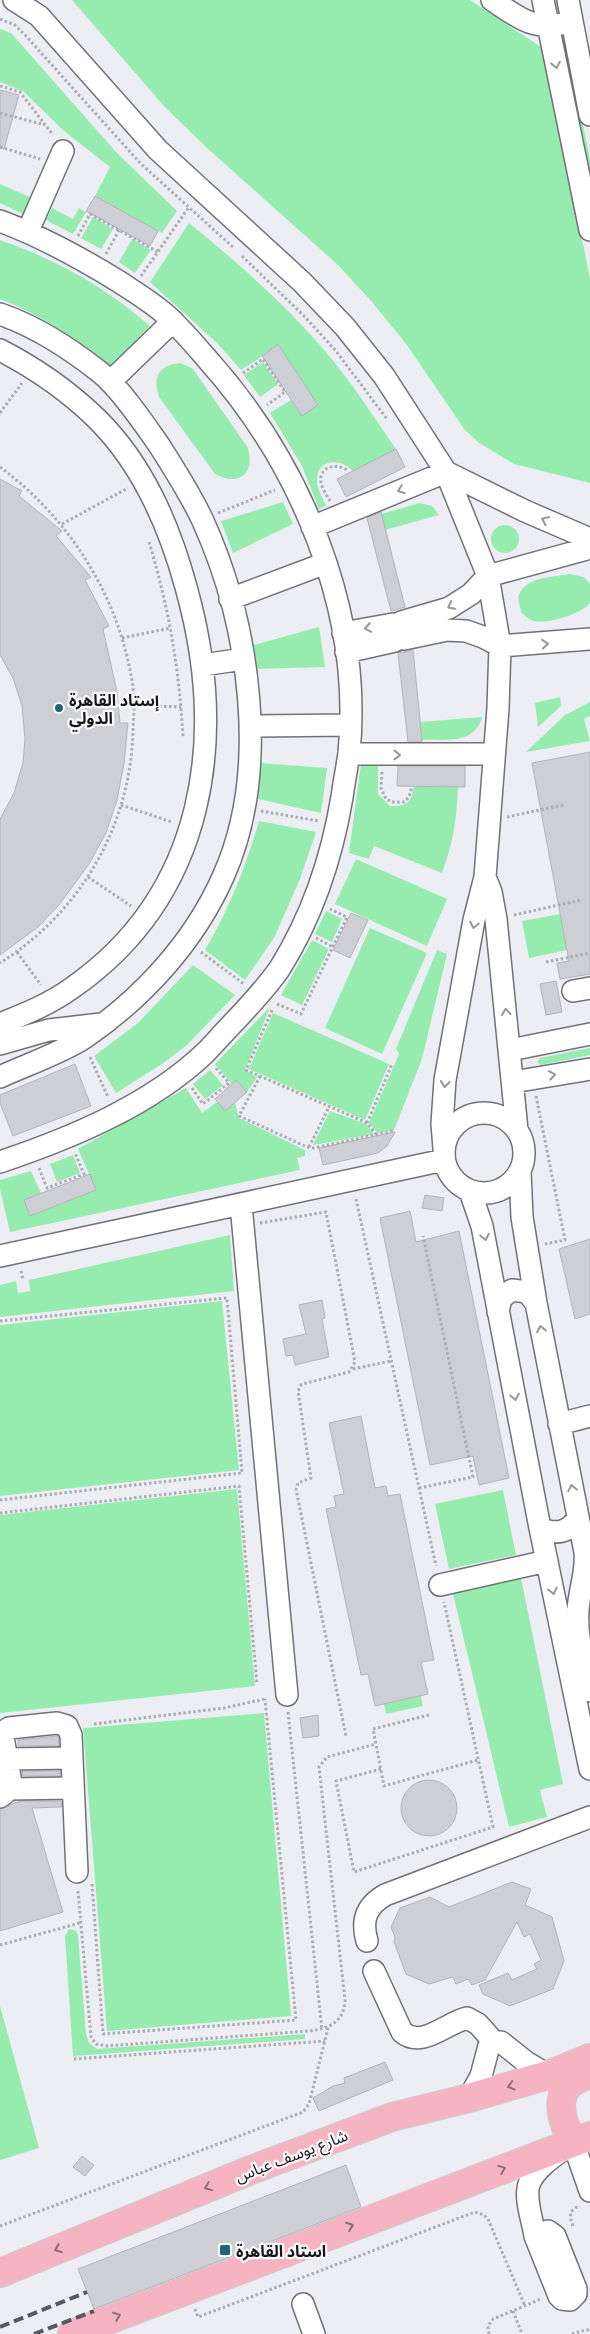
<svg xmlns="http://www.w3.org/2000/svg" width="590" height="2334" viewBox="0 0 590 2334" font-family="'Playfair Display','Noto Sans Arabic',serif">
  <style>
    .green { fill: #96ecaf }
    .building { fill: #cecfd5; stroke: #b2b3b9 }
    .lines { fill: none; stroke-linecap: round; stroke-linejoin: round }
    .minor-casing { stroke: #717177; stroke-width: 24 }
    .major-casing { stroke: #cccccd; stroke-width: 30 }
    .path { stroke: #abacb1; stroke-width: 3; stroke-dasharray: 2.5 2.5; stroke-linecap: butt }
    .minor { stroke: #fff; stroke-width: 21 }
    .major { stroke: #f6b4c2; stroke-width: 28 }
    .rail { stroke: #58585c; stroke-width: 4; stroke-dasharray: 10 5; stroke-linecap: butt }
    .oneway { stroke: #979798 }
    .oneway2 { stroke: #926d76 }
    .poi-dot { fill: #236578; stroke: #fbfbfe; stroke-width: 2 }
    .labels { text-anchor: middle; dominant-baseline: central; stroke-width: 4.5; stroke-linejoin: round; paint-order: stroke }
    .poi-label { font-size: 16px; font-weight: bold; fill: #17171a; stroke: #fbfbfe; text-anchor: start }
    .street-label { font-size: 16px; fill: #17171a; stroke: #fbfbfe }
  </style>
  <rect width="100%" height="100%" fill="#edeef4"/>
  <path class="green" d="M72,0H470L544,49L590,279V483L514,464L479,443L464,429L407,345L372,302L338,265L207,148L163,105Z
    M0,29L11,33L117,153L177,211L162,233L95,196L110,167L64,131L23,91L0,82Z
    M567,46L590,159V191L561,47Z
    M0,184L34,199L27,216L0,203Z
    M52,208L73,219L79,208L86,212L73,234L46,220Z
    M93,217L113,229L101,249L81,238Z
    M189,223C237,262 285,304 325,351C351,381 373,416 396,449L353,471C342,459 318,457 317,479C316,488 323,498 326,506L319,509L302,466L270,413L291,400L302,416L318,405L279,345L241,370L217,343L150,282Z
    M132,239L151,250L135,273L119,262Z
    M0,240C57,260 104,286 150,326L110,367C76,339 42,315 0,299Z
    M263,362L278,384L260,397L244,375Z
    M181,363L193,369L248,448C255,474 239,487 215,474L159,397C152,376 159,365 181,363Z
    M283,502L293,524L233,553L221,521Z
    M420,503L432,506L439,515L385,530L381,514Z
    M491 539a14 14 0 1 1 28 0a14 14 0 1 1-28 0Z
    M569,574L584,577L590,584V603C582,614 548,624 534,621C529,620 525,616 521,612L518,597C526,576 549,578 569,574Z
    M319,627L325,667L253,669L250,646Z
    M560,697L561,706L538,727L535,703Z
    M590,702V716L584,719L590,741L526,752L565,715Z
    M482,717C475,745 445,739 422,740L420,722Z
    M260,763L327,768L321,813L258,799Z
    M361,764L378,765V794L390,806C406,807 412,802 414,786L458,787C457,817 453,844 442,873L374,846L369,859L349,853Z
    M259,821L316,832L300,879L274,938L245,980L205,950C230,907 245,868 259,821Z
    M356,859L447,899L427,946L335,904Z
    M326,911L342,919L332,942L315,934Z
    M560,914L567,950L529,958L522,921Z
    M370,928L427,953L382,1054L325,1028Z
    M312,940L329,949L302,1005L281,995Z
    M437,950L447,954L422,1059L394,1130L378,1133L369,1123L399,1054L396,1049Z
    M193,965L235,995L187,1045L162,1064L116,1093L94,1056L138,1023Z
    M270,1007L245,1070L257,1077L247,1092L236,1080L232,1084L215,1064Z
    M273,1013L389,1064L365,1120L249,1069Z
    M590,1048V1055L541,1065L537,1062L540,1058Z
    M210,1070L223,1085L205,1099L193,1084Z
    M186,1088L202,1113L217,1102L225,1111L235,1103L239,1118L305,1150V1156L297,1158L300,1170L10,1232L0,1189V1180L31,1171L41,1193L24,1200L30,1216L96,1190L78,1149Z
    M330,1111L366,1124L374,1134L313,1145Z
    M73,1155L80,1173L57,1182L50,1164Z
    M230,1235L234,1291L0,1317V1285L16,1281L18,1293L30,1291L29,1280Z
    M222,1301L239,1470L0,1496V1325Z
    M237,1489L255,1686L0,1713V1515Z
    M503,1490L516,1555L449,1569L435,1504Z
    M521,1578L563,1784L540,1790L547,1817L509,1827L453,1594Z
    M421,1696L423,1706L386,1714L384,1704Z
    M264,1713L291,2016L107,2031L83,1728Z
    M69,1929L76,1931L78,1935L86,2034L89,2043L97,2049L305,2034V2039L73,2056L65,1936Z
    M0,2006L39,2148L0,2160Z"/>
  <path class="building" d="M0,90L19,95L4,149L0,148Z
    M95,196L158,231L150,246L86,211Z
    M278,344L318,405L302,416L262,356Z
    M396,449L405,467L346,497L337,479Z
    M0,479L22,491L19,496L62,531L56,536L91,577L85,580L109,626L103,629L117,692L120,723H128L124,763L117,800L106,833L89,864L59,905L38,927L0,955V819L14,793L23,763L25,739L22,706L13,678L0,655Z
    M381,512L405,607L391,611L367,518Z
    M413,650L422,740V742H408L398,653Z
    M590,752V974L560,979L557,963L569,961L532,763Z
    M398,766H465V787L397,786Z
    M351,913L368,920L350,958L333,950Z
    M556,981L562,1012L546,1015L540,984Z
    M75,1064L91,1106L13,1136L0,1103V1095Z
    M236,1080L247,1092L225,1111L215,1099Z
    M395,1132L387,1146L378,1153L323,1165L319,1148Z
    M90,1174L96,1190L30,1216L24,1200Z
    M425,1195L444,1198L442,1211L422,1208Z
    M410,1211L416,1242L459,1231L509,1478L479,1485L473,1456L430,1465L380,1218Z
    M590,1239V1314L575,1319L559,1249Z
    M322,1300L325,1318L322,1319L329,1357L295,1365L293,1355L286,1356L283,1339L306,1334L299,1305Z
    M361,1416L375,1488L386,1486L388,1496L400,1494L434,1660L421,1662L428,1694L375,1706L368,1674L361,1675L326,1509L336,1507L334,1496L344,1494L329,1423Z
    M318,1715L319,1736L303,1738L300,1718Z
    M58,1736L59,1746H18V1740Z
    M22,1771H60V1776H23Z
    M401 1808a28 28 0 1 1 56 0a28 28 0 1 1-56 0Z
    M20,1801H61L62,1807L32,1808L63,1912L0,1931V1809Z
    M512,1882L531,1889L525,1905L552,1917L564,1961L553,1989L510,2006L483,1994L479,1985L508,1973L512,1980L537,1969L534,1964L541,1960L530,1934L524,1937L517,1922L485,1980L472,1985L468,1979L456,1984L453,1977L429,1984L406,1974L394,1942L395,1937L391,1927L400,1908L430,1897L449,1907Z
    M385,2062L393,2080L319,2111L313,2098L333,2086L345,2083L344,2078Z
    M82,2156L94,2165L85,2176L73,2167Z
    M346,2165L361,2207L94,2309L78,2269Z"/>
  <g class="lines">
    <g class="minor-casing">
      <path id="minor" d="M14,0L39,16L158,150L302,282L345,327L384,376L446,472L488,576L500,646L498,708L485,877L474,920L445,1080L442,1124L444,1148
        M492,0C518,17 530,29 562,24
        M543,0L590,230
        M568,0L590,115
        M0,221C43,237 79,257 118,281C133,291 150,301 165,314C180,327 194,344 208,360C301,464 363,611 349,753C347,768 344,782 342,797C332,857 313,915 280,968C267,987 251,1004 235,1021C225,1031 215,1043 205,1053C149,1106 71,1138 0,1162
        M28,231L63,151
        M0,314C35,326 72,350 101,373C120,388 145,425 159,445C175,470 191,495 203,521C250,625 271,771 223,877C194,942 143,998 84,1038C61,1053 26,1065 0,1077
        M0,350C35,368 67,390 96,418C143,464 169,525 186,587C228,737 207,894 72,988C50,1004 25,1014 0,1024
        M110,382L173,321
        M312,527L446,472L525,511L590,539
        M230,599L326,563
        M401,622L449,608L471,594L488,576L590,548
        M343,633L393,624
        M404,639L447,630L466,631L483,637L500,646L590,639
        M346,652L395,641
        M203,665L243,659
        M251,726L350,725
        M349,754H494
        M485,877L491,892L496,919L517,1130
        M573,991L590,988
        M0,1044L49,1030L101,1024
        M510,1050L590,1034
        M513,1082L590,1069
        M444 1153a40 40 0 1 1 80 0a40 40 0 1 1-80 0Z
        M520,1171L522,1217L536,1303L585,1552C587,1572 579,1591 578,1610C576,1637 584,1664 590,1691
        M470,1191L482,1226L540,1528L590,1769
        M241,1205L287,1695
        M0,1256L444,1160
        M498,1312L501,1298L512,1290L527,1292L536,1303
        M559,1424L590,1416
        M540,1528C556,1535 568,1533 578,1518
        M440,1585L547,1561
        M8,1759L72,1758
        M9,1789L73,1788
        M0,1797L5,1793L11,1783L3,1737L5,1731L9,1728L57,1723L67,1726L71,1735L77,1872
        M367,1941C361,1920 366,1906 385,1895L590,1817
        M374,1971L402,2032C422,2049 446,2023 467,2018L478,2024L494,2042
        M469,2098L481,2076L489,2046L494,2042H501L526,2062L548,2075
        M535,2236L559,2296L562,2299L570,2300L576,2294V2289L555,2236L548,2231L535,2236C533,2221 523,2196 530,2182C537,2166 559,2153 573,2142L590,2191
        M303,2304L314,2334"/>
    </g>
    <g class="major-casing">
      <path id="major" d="M573,2142C564,2126 554,2101 569,2085C574,2080 584,2077 590,2073
        M0,2273L251,2170L392,2117L469,2098L548,2075L590,2058
        M72,2334L590,2136"/>
    </g>
    <path class="path" d="M0,19L15,25L25,35L141,164L234,248
      M0,86L20,92L53,135
      M0,113L45,125
      M0,147L40,159
      M78,236L90,214L158,252
      M106,254L119,230
      M242,256L304,316L336,351L387,419
      M141,276L189,207
      M243,373L263,359L285,392L267,405
      M0,413L22,383
      M0,467C69,518 118,595 132,681C135,697 134,713 133,730C131,825 81,912 0,963
      M330,501C327,496 322,489 321,482C319,466 336,463 347,470
      M218,513L275,490
      M62,524L128,488
      M149,542C169,608 179,668 183,737
      M122,638L171,628
      M134,705L181,707
      M382,772L381,788L386,799L392,802H404L409,797L412,787
      M121,805L172,822
      M261,811L319,821
      M507,817L563,805
      M88,877L131,906
      M514,915L581,900
      M316,938L333,947
      M17,952L41,985
      M201,952L244,984
      M546,962L590,953
      M277,1004L301,1014L347,917L330,909
      M272,1010L246,1070L367,1123L377,1135
      M90,1057L108,1097
      M260,1076L239,1116L307,1147L314,1148L393,1131
      M192,1088L203,1104L229,1083L216,1068
      M536,1096L565,1240L545,1244
      M367,1123L392,1064
      M309,1147L329,1107
      M39,1168L47,1188L84,1174L75,1153
      M356,1199L436,1566
      M260,1223L326,1212L355,1362L349,1372L306,1383L301,1385L298,1391L311,1478L298,1483L296,1489L346,1736
      M21,1271L23,1280
      M0,1321L227,1298L242,1473L0,1500
      M353,1369L391,1361
      M419,1488L473,1477L423,1236
      M0,1513L239,1486L257,1684
      M288,1712L322,2030
      M429,1715L373,1729L384,1786L478,1760
      M94,1724L224,1708L265,1699
      M381,1769L336,1781L354,1872L493,1827L444,1602
      M92,1884L103,2034L296,2020L265,1699
      M78,1891L91,2037L96,2044L107,2046L308,2031C328,2029 344,2023 345,2000L319,1767L327,1757L376,1744
      M0,1945L80,1923
      M74,2059L325,2041
      M0,2226L303,2112L309,2104L328,2028
      M573,2226C569,2216 569,2209 580,2206
      M195,2309L198,2317L475,2212L484,2215L488,2219L525,2306
      M513,2311L522,2334
      M489,2334L488,2326L493,2319L541,2299
      M572,2334L585,2330H590"/>
    <use href="#minor" class="minor"/>
    <use href="#major" class="major"/>
    <path class="rail" d="M0,2327L87,2292
      M34,2334L94,2311"/>
  </g>
  <defs><path id="oneway-chevron" d="M-2-3.5L2.5 0L-2 3.5" fill="none" stroke-width="1.6" stroke-linecap="round" stroke-linejoin="round" transform="scale(1.25)"/></defs>
  <g class="oneway">
    <use href="#oneway-chevron" transform="translate(556 65) rotate(79)"/>
    <use href="#oneway-chevron" transform="translate(401 490) rotate(160)"/>
    <use href="#oneway-chevron" transform="translate(545 520) rotate(-156)"/>
    <use href="#oneway-chevron" transform="translate(451 606) rotate(153)"/>
    <use href="#oneway-chevron" transform="translate(368 628) rotate(170)"/>
    <use href="#oneway-chevron" transform="translate(545 644) rotate(-4)"/>
    <use href="#oneway-chevron" transform="translate(397 755)"/>
    <use href="#oneway-chevron" transform="translate(474 925) rotate(101)"/>
    <use href="#oneway-chevron" transform="translate(506 1012) rotate(-96)"/>
    <use href="#oneway-chevron" transform="translate(552 1075) rotate(-10)"/>
    <use href="#oneway-chevron" transform="translate(445 1084) rotate(96)"/>
    <use href="#oneway-chevron" transform="translate(485 1237) rotate(79)"/>
    <use href="#oneway-chevron" transform="translate(541 1329) rotate(-101)"/>
    <use href="#oneway-chevron" transform="translate(515 1397) rotate(79)"/>
    <use href="#oneway-chevron" transform="translate(572 1488) rotate(-101)"/>
    <use href="#oneway-chevron" transform="translate(553 1591) rotate(78)"/>
  </g>
  <g class="oneway2">
    <use href="#oneway-chevron" transform="translate(511 2086) rotate(164)"/>
    <use href="#oneway-chevron" transform="translate(502 2169) rotate(-21)"/>
    <use href="#oneway-chevron" transform="translate(208 2187) rotate(158)"/>
    <use href="#oneway-chevron" transform="translate(350 2226) rotate(-21)"/>
    <use href="#oneway-chevron" transform="translate(58 2249) rotate(158)"/>
    <use href="#oneway-chevron" transform="translate(117 2316) rotate(-21)"/>
  </g>
  <g class="poi-dot">
    <circle cx="59" cy="708" r="5"/>
    <rect x="219" y="2244" width="12" height="12" rx="2.5"/>
  </g>
  <g class="labels">
    <g class="poi-label">
      <text x="69" y="699">إستاد القاهرة<tspan x="69" dy="18">الدولي</tspan></text>
      <text x="236" y="2250">استاد القاهرة</text>
    </g>
    <g class="street-label">
      <text transform="translate(291 2155) rotate(-21)">شارع يوسف عباس</text>
    </g>
  </g>
</svg>
